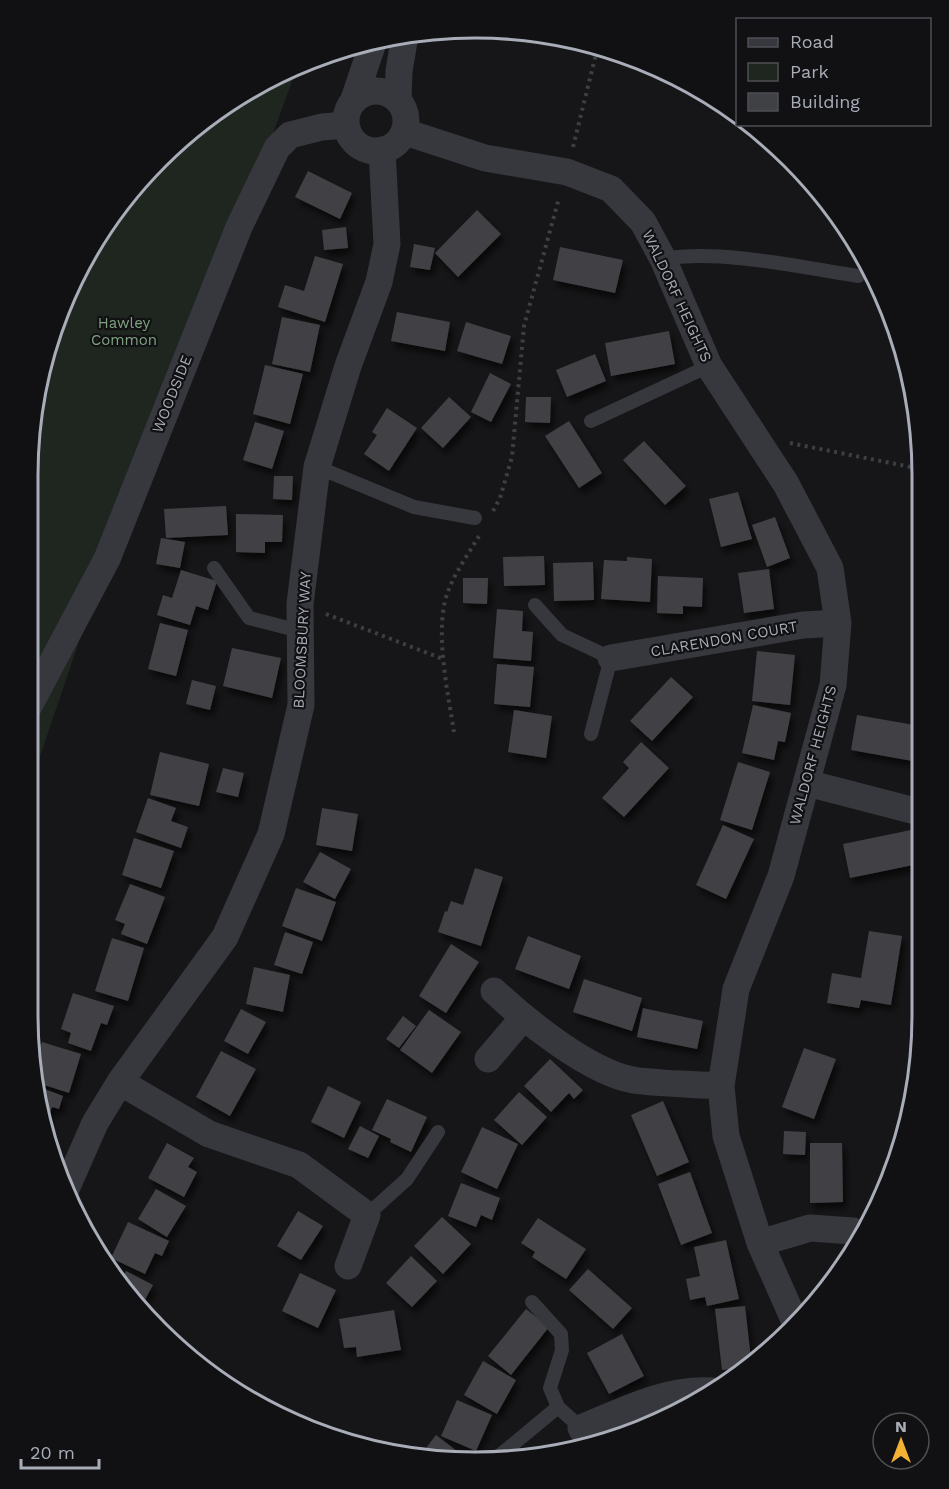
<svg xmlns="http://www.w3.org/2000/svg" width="949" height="1489" viewBox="0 0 949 1489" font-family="'Work Sans',sans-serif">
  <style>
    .green { fill: #1e261f }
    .building { fill: #404145; filter: url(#shadow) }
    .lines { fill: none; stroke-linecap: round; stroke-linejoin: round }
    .path { stroke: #3d3f44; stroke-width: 4; stroke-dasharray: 3 4.5; stroke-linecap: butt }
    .lane { stroke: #37383d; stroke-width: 14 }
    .street { stroke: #37383d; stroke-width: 27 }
    .labels { text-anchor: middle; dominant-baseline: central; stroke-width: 4.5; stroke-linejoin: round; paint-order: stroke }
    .street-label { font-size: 15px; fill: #a8adb8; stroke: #111113 }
    .park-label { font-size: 15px; fill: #7fa381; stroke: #111113 }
    .rim { fill: none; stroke: #a8adb8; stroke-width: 3 }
  </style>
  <defs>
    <filter id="shadow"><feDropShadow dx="3.5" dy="6" stdDeviation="3" flood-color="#0009"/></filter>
  </defs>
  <rect width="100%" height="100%" fill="#161618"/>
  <path class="green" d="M298,65L239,227L107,559L28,792L31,416L61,303L138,180L202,120L276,73Z"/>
  <path class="building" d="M308,171L352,193L340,219L295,197Z
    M477,210L501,234L458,277L435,253Z
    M346,227L348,248L324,250L322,230Z
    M414,244L435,248L430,270L410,267Z
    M560,247L623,260L615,293L553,280Z
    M315,256L343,264L325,322L278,307L285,285L304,291Z
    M397,312L450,322L445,351L391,341Z
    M282,317L320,325L310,372L272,364Z
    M466,322L511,336L502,364L457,351Z
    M669,331L675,364L611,376L605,343Z
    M595,354L606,381L567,397L556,370Z
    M265,365L303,374L290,424L253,414Z
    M490,373L511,384L491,422L471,412Z
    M449,397L471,417L443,448L421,428Z
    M526,397H551L550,423L525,422Z
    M387,408L417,428L389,471L364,454L377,435L372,432Z
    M569,421L602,473L579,488L545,436Z
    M255,422L284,431L272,469L243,460Z
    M644,441L686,486L665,505L623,460Z
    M274,476H293L292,500L273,499Z
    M738,492L752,539L721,547L709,499Z
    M226,506L228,535L166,538L164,509Z
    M236,514L283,515L282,542H265V553L236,552Z
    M775,517L790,558L767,567L752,525Z
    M161,538L185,542L180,568L156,564Z
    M544,556L545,585L504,586L503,557Z
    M627,557L652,559L650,602L601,599L604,560L627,561Z
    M593,562L594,600L554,601L553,563Z
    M769,569L774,609L744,613L738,573Z
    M181,570L217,581L208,610L196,606L190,625L157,615L163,595L172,598Z
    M658,576L703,578L702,607L683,606V614L657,613Z
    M463,578H488L487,604L463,603Z
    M497,609L523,611L522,631L533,632L531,661L493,658Z
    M160,623L188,630L176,676L148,669Z
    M232,648L281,658L272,698L223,686Z
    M757,651L795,655L790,705L752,701Z
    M497,664L534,667L530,707L494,704Z
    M671,677L693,697L652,741L630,721Z
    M192,680L216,686L210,710L186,704Z
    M753,705L791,713L785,742L778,741L774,760L742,753Z
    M514,710L552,716L546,758L508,752Z
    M857,715L920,726L918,762L851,750Z
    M641,742L669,768L624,817L602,798L629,768L623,762Z
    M160,752L209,764L199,806L150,795Z
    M738,762L770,772L752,830L720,820Z
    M223,768L244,773L238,797L216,792Z
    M148,798L176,808L171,821L188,827L181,848L136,832Z
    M322,808L358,814L352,851L316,845Z
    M723,825L754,839L726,899L696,885Z
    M911,830L918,864L850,878L843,844Z
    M134,838L174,851L161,888L122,875Z
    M320,852L351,869L335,899L303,882Z
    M475,868L503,877L481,946L438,932L445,911L447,912L451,901L463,905Z
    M130,884L165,897L147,944L121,934L125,924L115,920Z
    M296,888L336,902L322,941L282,926Z
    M869,931L902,936L891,1005L861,1000L859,1008L827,1003L832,973L861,978Z
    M285,932L313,942L302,974L274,965Z
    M528,936L581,956L569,989L515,969Z
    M112,938L144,948L128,1001L95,991Z
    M451,944L479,962L446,1013L419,996Z
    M254,967L290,975L283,1012L246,1004Z
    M584,979L642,998L632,1031L573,1012Z
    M73,993L114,1006L107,1025L101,1023L91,1051L68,1043L71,1033L61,1029Z
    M643,1008L703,1021L697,1049L637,1037Z
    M241,1009L266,1022L248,1054L224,1041Z
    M429,1010L461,1032L432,1073L400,1050Z
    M403,1016L416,1026L399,1048L386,1039Z
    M42,1042L81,1054L69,1093L38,1083L35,1063Z
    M804,1048L836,1059L814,1119L782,1107Z
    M221,1051L256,1069L230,1116L196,1097Z
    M550,1059L583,1090L574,1099L569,1093L551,1112L524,1086Z
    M328,1086L361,1102L344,1138L311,1122Z
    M39,1087L63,1096L59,1109L52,1107L45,1126Z
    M519,1092L547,1117L522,1145L494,1120Z
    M387,1099L427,1117L411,1152L390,1142L391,1139L372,1130Z
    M663,1101L689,1162L657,1176L631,1115Z
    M360,1126L379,1136L368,1158L348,1149Z
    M482,1127L518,1144L497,1189L461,1172Z
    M784,1131L806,1132L805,1155L783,1154Z
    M167,1143L194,1158L188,1167L197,1172L184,1197L148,1178Z
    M810,1143H842L843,1202L810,1203Z
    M690,1172L712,1233L681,1245L658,1184Z
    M461,1183L500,1198L492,1220L481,1215L476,1227L448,1216Z
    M156,1189L186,1206L167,1237L138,1219Z
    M298,1211L323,1226L301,1260L277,1246Z
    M442,1217L471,1244L443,1274L414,1246Z
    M538,1218L586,1249L566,1279L532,1257L535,1252L521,1243Z
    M128,1222L169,1241L162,1256L155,1253L145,1274L111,1258Z
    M726,1240L739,1299L707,1306L705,1297L690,1300L686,1279L700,1276L694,1247Z
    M411,1256L437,1281L412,1307L386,1283Z
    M588,1269L632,1308L613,1329L569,1290Z
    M126,1271L153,1285L142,1305L120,1282Z
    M300,1273L336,1290L318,1328L282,1311Z
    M745,1306L751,1359L740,1368L722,1370L715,1309Z
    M526,1309L549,1327L511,1375L488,1356Z
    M394,1310L401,1350L357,1357L356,1347L344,1348L339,1319Z
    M622,1334L644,1376L609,1394L587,1353Z
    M483,1361L516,1380L497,1414L464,1395Z
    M457,1400L492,1415L476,1451L441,1436Z
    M436,1435L466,1458L465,1459L446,1461L420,1456Z"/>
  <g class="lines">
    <path class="path" d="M573,147L598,46
      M790,443L921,469
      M493,511L500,498L512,457L524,326L559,198
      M326,614L443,659
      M454,732C448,693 433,626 449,589C456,571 469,553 479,536"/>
    <path class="lane" d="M663,259C721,249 799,267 858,276
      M591,421L709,366
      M317,467L414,507L475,518
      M214,568L249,618L300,631
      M535,605L562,635L611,658L591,734
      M367,1215L407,1179L438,1132
      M532,1302L561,1334L562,1350L550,1388L558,1407
      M499,1456L558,1407L581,1428"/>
    <path class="street" d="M346 121a30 30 0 1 1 60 0a30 30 0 1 1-60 0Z
      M398,100L399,71L405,35
      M353,102L374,40
      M405,132L485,158L567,172L611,189L643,222L663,259L709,366L786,484L830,568L838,623L833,685L781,876L736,989L721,1086L726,1136L760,1243L795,1322
      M611,658L803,625L838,623
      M29,706L107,559L239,227L277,148L290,135L322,127L346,125
      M807,783L919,812
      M494,991C526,1021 589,1072 633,1080C661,1084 692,1084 721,1086
      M488,1059L523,1018
      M120,1082L209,1134L299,1165L367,1215L348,1266
      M66,1189L95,1123L120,1082L225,937L271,834L301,705L300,604L317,467L348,366L379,282L387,244L382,150
      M760,1243L810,1228L853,1231L858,1234
      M593,1446L581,1428C623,1411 666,1388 712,1391"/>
  </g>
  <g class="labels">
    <g class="street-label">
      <text transform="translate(677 296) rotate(65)">WALDORF HEIGHTS</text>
      <text transform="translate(172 394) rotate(-68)">WOODSIDE</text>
      <text transform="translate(724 639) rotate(-10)">CLARENDON COURT</text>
      <text transform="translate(302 640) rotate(-87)">BLOOMSBURY WAY</text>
      <text transform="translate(813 755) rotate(-75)">WALDORF HEIGHTS</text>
    </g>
    <g class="park-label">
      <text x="124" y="323">Hawley<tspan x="124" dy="17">Common</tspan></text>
    </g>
  </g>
  <path d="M0 0H949V1489H0ZM475 38H475A437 437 0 0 1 912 475V1015A437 437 0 0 1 475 1452H475A437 437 0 0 1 38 1015V475A437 437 0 0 1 475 38Z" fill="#111113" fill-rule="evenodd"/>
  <path class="rim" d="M475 38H475A437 437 0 0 1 912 475V1015A437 437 0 0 1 475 1452H475A437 437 0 0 1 38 1015V475A437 437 0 0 1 475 38Z"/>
  <rect x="736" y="18" width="195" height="108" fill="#111113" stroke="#4d4f55" stroke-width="1.5"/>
  <rect x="748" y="38" width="30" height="9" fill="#37383d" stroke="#4d4f55" stroke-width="1.5"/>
  <text x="790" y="48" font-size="18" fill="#a8adb8">Road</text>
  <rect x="748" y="63" width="30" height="18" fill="#1e261f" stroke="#4d4f55" stroke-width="1.5"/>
  <text x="790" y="78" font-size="18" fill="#a8adb8">Park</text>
  <rect x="748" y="93" width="30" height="18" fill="#404145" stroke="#4d4f55" stroke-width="1.5"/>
  <text x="790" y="108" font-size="18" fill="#a8adb8">Building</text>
  <g transform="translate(901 1441)"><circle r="28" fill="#111113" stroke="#4d4f55" stroke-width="1.5"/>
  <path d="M0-4.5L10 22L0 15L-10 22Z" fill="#f2b134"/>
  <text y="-9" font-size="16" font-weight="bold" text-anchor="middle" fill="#a8adb8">N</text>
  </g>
  <path d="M21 1459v9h78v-9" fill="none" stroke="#a8adb8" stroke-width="3"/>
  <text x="30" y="1459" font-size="18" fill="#a8adb8" stroke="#111113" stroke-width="4.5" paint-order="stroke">20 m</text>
</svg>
